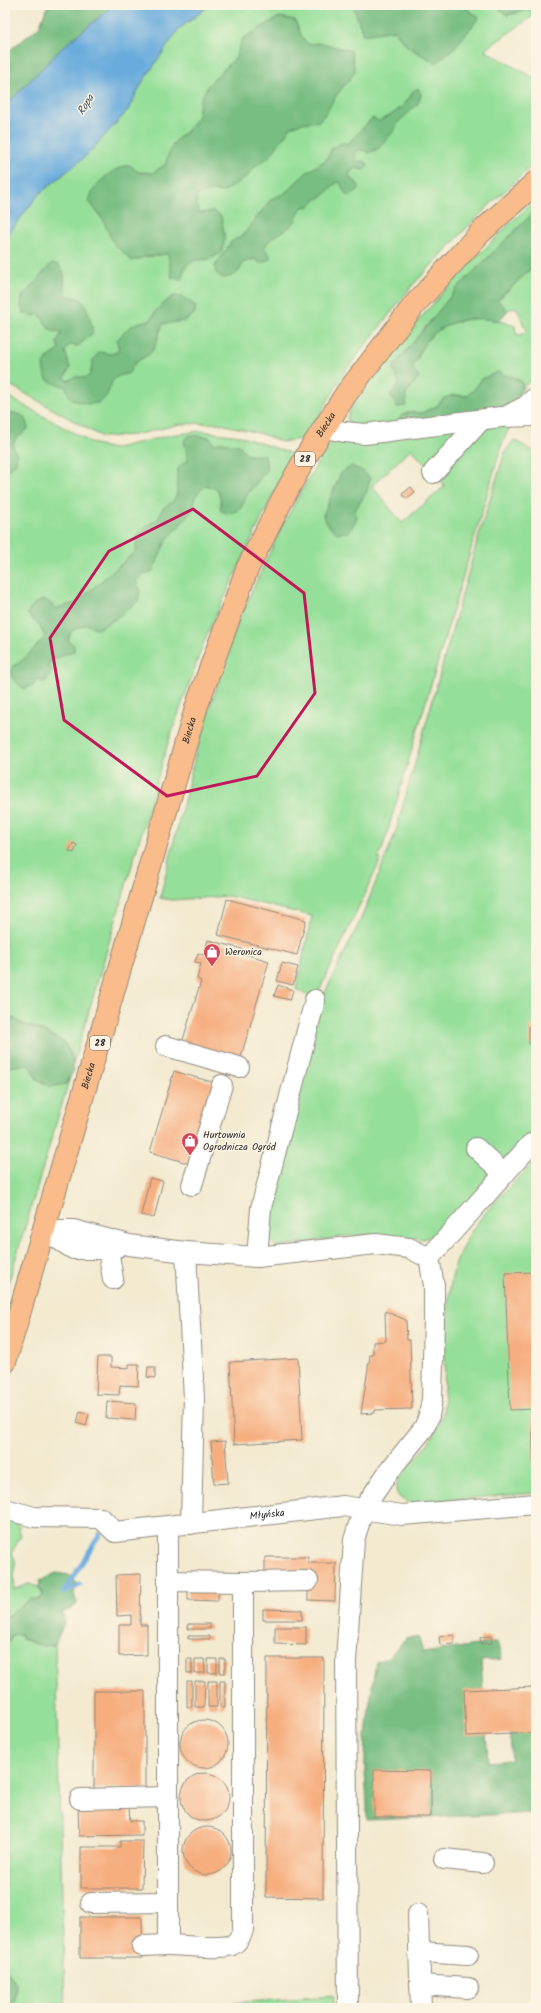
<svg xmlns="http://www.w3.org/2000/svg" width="541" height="2013" viewBox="0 0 541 2013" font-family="Kalam,sans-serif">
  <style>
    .green { fill: #96df9a; stroke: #608562; fill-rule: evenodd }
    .forest { fill: #78be82; stroke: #527456 }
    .water { fill: #69abdd; stroke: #4a6b84 }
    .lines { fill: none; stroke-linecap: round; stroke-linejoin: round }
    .stream { stroke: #69abdd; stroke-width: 4.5 }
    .building { fill: #f6ae7f }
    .minor-casing { stroke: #8f8a7e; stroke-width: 22 }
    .major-casing { stroke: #8f8a7e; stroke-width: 24 }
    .minor { stroke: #fff; stroke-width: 20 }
    .major { stroke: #f9bc8a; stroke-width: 22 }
    .marked { fill: none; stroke: #c2185b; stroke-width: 3; stroke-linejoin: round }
    .labels { text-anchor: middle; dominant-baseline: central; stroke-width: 3; stroke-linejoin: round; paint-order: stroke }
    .shield { fill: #fcf5e5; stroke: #6a6863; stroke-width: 1 }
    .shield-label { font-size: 9px; font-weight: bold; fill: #2b2b2b }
    .street-label { font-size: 10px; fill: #2b2b2b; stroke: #fcf5e5 }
    .poi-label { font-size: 10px; fill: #2b2b2b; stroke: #fcf5e5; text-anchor: start }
    .water-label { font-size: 11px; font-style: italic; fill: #415869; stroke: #fcf5e5 }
  </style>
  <rect width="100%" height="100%" fill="#fcf5e5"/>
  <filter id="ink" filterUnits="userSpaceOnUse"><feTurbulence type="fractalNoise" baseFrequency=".025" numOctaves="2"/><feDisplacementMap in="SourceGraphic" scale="8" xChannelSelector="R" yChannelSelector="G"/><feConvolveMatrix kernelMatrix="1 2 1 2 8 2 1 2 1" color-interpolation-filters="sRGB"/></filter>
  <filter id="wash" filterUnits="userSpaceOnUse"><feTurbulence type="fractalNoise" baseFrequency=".012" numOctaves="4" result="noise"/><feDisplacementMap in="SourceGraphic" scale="16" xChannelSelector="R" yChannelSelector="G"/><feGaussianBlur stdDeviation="0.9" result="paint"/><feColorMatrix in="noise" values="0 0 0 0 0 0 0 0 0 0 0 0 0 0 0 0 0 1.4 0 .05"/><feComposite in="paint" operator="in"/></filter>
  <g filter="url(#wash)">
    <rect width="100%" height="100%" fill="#f3ead0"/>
    <path class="green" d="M210,5H357L354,9L394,30L408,47L479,18L462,5H496L507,15L536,8V14L484,50L536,79V162L478,216L411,287L346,370L306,438L282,442L262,434L217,423L180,424L134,435L102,437L5,382V238L39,194L86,156L128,110L143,81L179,29Z
      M536,198V210L422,331L407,351L399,360L406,394C416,381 408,380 412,368C413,364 417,361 418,358C421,353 421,348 425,343C447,315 485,313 515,326L516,334L521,335L527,330C521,322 521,314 516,307L508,310L497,301L536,264V375L523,388L521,381L512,376L482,379L473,391L466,396L454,395L444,398L437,406L422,413L411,412L395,426H350L347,418L353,405L416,323L458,275Z
      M5,395L92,443L112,449L171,435L200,431L240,436L292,454L291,461L280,479L205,639L168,743L73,1065L71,1054L64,1042L40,1030L20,1023L5,1012Z
      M512,421L502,444L383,847L378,858L381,859L315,1000L296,989L312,916L229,896L172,900L160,898L197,748L238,621L283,524L326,448L336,439L475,423L432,472L411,449L372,486L402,523L445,486L436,476L486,424ZM341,473L367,491L355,510L329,502Z
      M514,440L536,453V1130L508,1158L499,1159L489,1170V1178L437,1234L424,1239L372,1235L349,1236L277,1247L269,1240L267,1232L279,1165L320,1003L361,919L395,834L480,531L505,452Z
      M11,1065H29L37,1079L66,1084L70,1077L5,1294V1067Z
      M536,1160V1493L410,1503C375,1492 416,1460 426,1446C434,1436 438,1425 443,1413C444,1389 445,1365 446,1340C448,1300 448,1271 469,1235C483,1211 516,1181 536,1160Z
      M5,1518L18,1524L21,1536L12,1552L15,1561L14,1590L28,1584L39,1587L43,1595L39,1600L30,1599C22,1606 15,1609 9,1616H5Z
      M21,1634L22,1639L43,1646L55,1645L65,2008H14L16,1983L8,1972L5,1971V1643L12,1635Z
      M334,1996L333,2008H159Z"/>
    <path class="forest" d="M48,5H114L64,46L5,106V54L39,27Z
      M357,5H462L479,18L455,47L436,63L408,47L394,30L363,35L354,8Z
      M496,5H536V8L506,15Z
      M279,17L295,20L301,35L307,44L322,43L351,51L355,71C350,80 342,87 336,96C329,106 329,111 319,121L302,123L291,127L270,156L255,166L248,176L223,192L212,191L197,195L196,203L200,213L213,211L221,216L225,239L221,253C217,255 213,258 209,259C206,261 201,259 197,260C187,262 182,270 183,279L172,278L168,254L145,257L132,261L114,244L103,220L89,201C93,183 113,168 130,165L138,172L152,173L165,165L170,150L176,140L188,130L198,116L200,100L209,84L236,57L242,39Z
      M418,88L421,95L418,104L398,122L393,132L379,148L369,153L362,150L356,152L355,161H364L368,164L367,168L363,170L356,168L350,172L349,177L356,182L359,186L358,190L351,196L346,195L340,182C331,184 330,191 323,196C317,199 313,200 310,206L302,207C298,212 298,218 293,224C284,233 270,235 264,248L269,253L270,259L261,263L254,259L242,263C240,274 232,277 223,278L216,273L215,266L231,242L244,234L271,199L285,193L307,172L326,160L332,148L340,144L349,143L372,118L379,121C393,115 407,105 413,91Z
      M536,210V264L497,300L508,310L499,321C472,315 443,320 425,343C419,350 417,360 412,368L419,377L406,394V406L397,407L390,395L399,384L393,368L399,360L458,287Z
      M52,263L59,265L64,274L65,293C72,298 74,297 80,299C88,301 91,325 93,333L78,346L69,345L65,351L70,368L65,377L68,381C74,376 78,376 85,378L90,375L93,361L99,352L111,354L119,351L117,340C127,329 134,321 150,321L157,309L173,296C183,296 188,300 195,306V313L185,321L163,324C159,332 158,341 153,350C149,356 143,357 138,361C133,364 131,369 129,373C124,375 118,375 114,379C111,382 111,386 109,390C104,404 93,406 79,402C71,400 68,395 66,387C51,381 45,385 43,365L49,357L59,350L57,342L62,332L51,331L39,313L35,316L23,313L21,306L22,297Z
      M497,372L521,381L523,388L518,396L505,408L395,426L402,415L411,412L422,413L437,406L444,398L454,395L466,396L473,391L482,379Z
      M13,413C24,414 26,418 28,429L15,439L13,447L17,455L16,463L5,472V416Z
      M190,435L209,437L214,444L223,442L239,445L248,455H265L267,470L248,493L240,510L228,514L220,510L221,503L218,490L206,485L195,496L193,510L166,541L153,571L142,576L136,581L140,590L138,601L114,620L97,629L87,624L71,631L68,641L74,645V651L51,660L48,665L52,671L50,677L44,682L36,679L34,685L24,689L12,678V667L24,659L45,637L40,626L27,614L34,604L45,599L56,608L76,603L135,552L138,534L145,527L158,519L162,509L172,502L177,495V471L182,464L188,461L184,440Z
      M352,466L364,472L370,478L367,491L355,510L357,518L349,532L337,533L327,524L323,515L341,473Z
      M5,1012L20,1023L40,1030L64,1042L71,1054L74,1070L66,1084L50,1087L37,1079L29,1065L5,1067Z
      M56,1573L69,1575L76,1582L74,1594L77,1604L72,1609L61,1613L65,1620L55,1645L43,1646L22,1639L21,1634L12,1635L10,1641L5,1644V1616H9C16,1607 22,1607 30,1599L39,1600L43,1595L39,1587L40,1581Z
      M414,1637L419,1638L423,1653L497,1642L502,1659L481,1661L488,1762L512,1760L509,1726L536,1724V1813L367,1820C368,1799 364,1778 365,1756C366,1725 371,1693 376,1662L388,1658L406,1638Z
      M5,1971L8,1972L16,1983L14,2008H5Z"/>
    <path class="water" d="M114,5H210L179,29L143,81L128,110L86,156L39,194L5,238V106L64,46Z"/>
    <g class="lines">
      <path class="stream" d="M80,1584L63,1593L100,1534"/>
    </g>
    <g id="blocks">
      <path class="building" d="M411,487L415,492L406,499L402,494Z
        M73,843L77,845L74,853L69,851Z
        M227,899L306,920L297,955L218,935Z
        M208,940L242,949L241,953L269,961L240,1060L182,1043L201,981L197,979L201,963L195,962L198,953L203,955L204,954Z
        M282,963L298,967L293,985L277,981Z
        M278,985L293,990L290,1000L274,996Z
        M529,1026H536V1044H529Z
        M174,1071L215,1083L191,1164L150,1152Z
        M150,1178L163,1181L154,1218L141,1215Z
        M536,1272V1409L510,1410L505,1273Z
        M385,1311L406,1320L407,1340H410L412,1409L375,1410V1413L361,1414L370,1355H373V1342L386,1341Z
        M98,1357H111V1367L129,1368V1364H139L138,1386L120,1385L119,1395L96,1394Z
        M298,1358L302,1440L234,1444L230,1362Z
        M148,1367H155V1378L147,1377Z
        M107,1401L136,1403L135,1420L106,1418Z
        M80,1411L89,1414L86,1426L77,1423Z
        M532,1414H536V1479H534Z
        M225,1441L228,1483L214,1484L211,1442Z
        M265,1557H308V1563H336L335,1601L308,1600V1572H265Z
        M141,1574L140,1625H147V1655L119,1656V1625H131V1615L117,1616L116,1575Z
        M188,1585L218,1586V1601L188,1600Z
        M263,1609L302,1610V1620H263Z
        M188,1624H210V1629H188Z
        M275,1627H306V1645L275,1644Z
        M454,1635V1644L440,1645L439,1637Z
        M188,1636H210V1639H188Z
        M491,1636L492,1643L481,1644L480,1637Z
        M267,1658H324L323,1898L266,1897Z
        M187,1659H192V1673H187Z
        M195,1659H204L205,1673H195Z
        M208,1659H217V1673H208Z
        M220,1659H225V1673H220Z
        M187,1681H192V1707H187Z
        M195,1681H205L204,1707H195Z
        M208,1681H217V1707H208Z
        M220,1681H225V1707H220Z
        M536,1687V1733L466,1736L464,1690Z
        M94,1691H145V1788L94,1789Z
        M180 1744a24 24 0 1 1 48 0a24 24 0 1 1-48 0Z
        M374,1770L431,1771V1817H374Z
        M181 1797a24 24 0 1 1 48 0a24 24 0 1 1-48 0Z
        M78,1807H129L130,1821H142V1835L79,1836Z
        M183 1851a24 24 0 1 1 48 0a24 24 0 1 1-48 0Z
        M120,1841H143L142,1888H81V1847H120Z
        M80,1917H142L143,1958H80Z"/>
    </g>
  </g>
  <g filter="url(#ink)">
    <use href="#blocks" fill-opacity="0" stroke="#8f8a7e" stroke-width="1"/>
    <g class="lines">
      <g class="minor-casing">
        <g id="minor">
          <path d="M507,416L526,406L536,397"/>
          <path d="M325,428L345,432L365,434L501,417L536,416"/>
          <path d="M433,473L481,420"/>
          <path d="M166,1046L239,1067"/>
          <path d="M476,1148L504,1174"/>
          <path d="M192,1185L222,1085"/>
          <path d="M44,1230H73L129,1245L186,1252L257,1257L376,1244L409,1248L429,1258L434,1285V1320L432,1399L429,1416L424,1428L389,1471L364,1508L354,1540L346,1661L348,2008"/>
          <path d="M44,1230L73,1249H108L117,1247"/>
          <path d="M108,1249L113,1279"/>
          <path d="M186,1252L194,1398L191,1524"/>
          <path d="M257,1257L261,1208L315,1000"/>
          <path d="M429,1258L531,1144L536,1142"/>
          <path id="s1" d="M5,1509L34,1517L101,1518L115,1532L343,1506L402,1515L536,1504"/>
          <path d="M168,1526V1945C182,1945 219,1950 232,1945C238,1942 241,1936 243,1930V1582L169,1581"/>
          <path d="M243,1582L308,1581"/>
          <path d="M80,1799L168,1797"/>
          <path d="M444,1859L483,1863"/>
          <path d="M91,1903L168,1902"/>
          <path d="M418,1914L421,2008"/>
          <path d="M142,1946L168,1945"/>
          <path d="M419,1952L468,1955"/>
          <path d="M420,1985L468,1988"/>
        </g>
      </g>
      <g class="major-casing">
        <g id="major">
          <path id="s2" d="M5,1362L197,705L247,569L282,500L308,453L346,394L415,304L481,232L536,182"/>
        </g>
      </g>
      <use href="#minor" class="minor"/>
      <use href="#major" class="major"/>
    </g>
  </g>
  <path class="marked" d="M193,509L304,593L315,693L257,776L167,796L64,720L50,638L109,551Z"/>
  <defs>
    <g id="shop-pin" transform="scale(0.9)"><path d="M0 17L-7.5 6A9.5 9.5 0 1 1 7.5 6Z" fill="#d1495b" stroke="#fcf5e5"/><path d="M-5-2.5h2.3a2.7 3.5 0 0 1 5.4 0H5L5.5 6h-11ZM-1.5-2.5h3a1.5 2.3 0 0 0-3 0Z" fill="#fff"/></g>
  </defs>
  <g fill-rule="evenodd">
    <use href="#shop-pin" x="212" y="952"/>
    <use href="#shop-pin" x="190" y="1141"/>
  </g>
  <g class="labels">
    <g class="shield">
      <rect x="295" y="452" width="20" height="14" rx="3"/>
      <rect x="90" y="1036" width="20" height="14" rx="3"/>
    </g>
    <g class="shield-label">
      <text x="305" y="459">28</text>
      <text x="100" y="1043">28</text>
    </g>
    <g class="street-label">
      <text stroke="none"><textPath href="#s2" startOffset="994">Biecka</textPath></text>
      <text stroke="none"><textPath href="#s2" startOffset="658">Biecka</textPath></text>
      <text stroke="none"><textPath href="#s2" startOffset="298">Biecka</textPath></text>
      <text stroke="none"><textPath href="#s1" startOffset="270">Młyńska</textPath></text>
    </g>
    <g class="poi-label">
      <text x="225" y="952">Weronica</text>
      <text x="203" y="1135">Hurtownia<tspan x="203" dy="12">Ogrodnicza Ogród</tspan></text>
    </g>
    <g class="water-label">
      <text transform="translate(86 105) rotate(-58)">Ropa</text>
    </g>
  </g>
  <rect width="541" height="2013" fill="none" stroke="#fcf5e5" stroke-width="20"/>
</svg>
